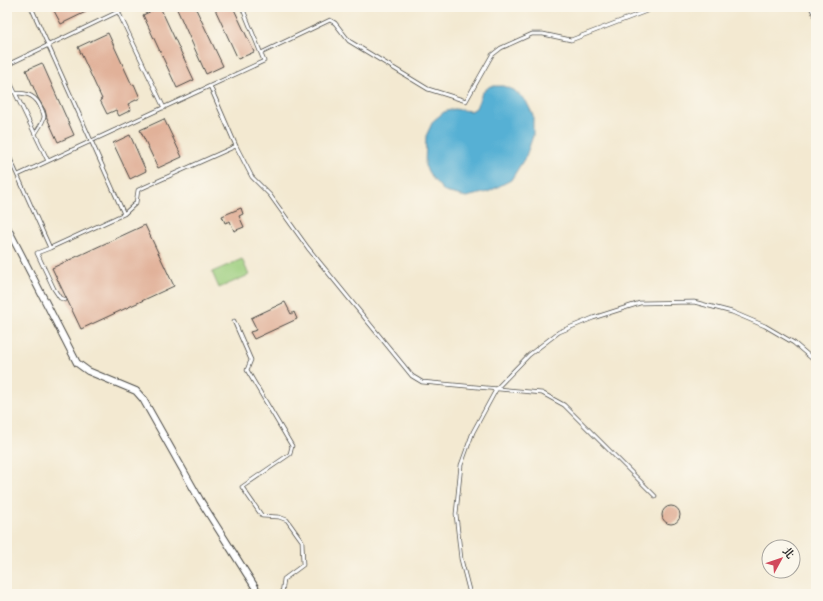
<svg xmlns="http://www.w3.org/2000/svg" width="823" height="601" viewBox="0 0 823 601" font-family="'IM FELL English','Noto Serif TC',serif">
  <style>
    .green { fill: #9cce7e; stroke: #647c54 }
    .water { fill: #56b0d4; stroke: #406e80 }
    .building { fill: #e1b199 }
    .lines { fill: none; stroke-linecap: round; stroke-linejoin: round }
    .service-casing { stroke: #494844; stroke-width: 4.5 }
    .minor-casing { stroke: #494844; stroke-width: 8 }
    .service { stroke: #fff; stroke-width: 3 }
    .minor { stroke: #fff; stroke-width: 6 }
  </style>
  <rect width="100%" height="100%" fill="#fbf7ec"/>
  <filter id="ink" filterUnits="userSpaceOnUse"><feTurbulence type="fractalNoise" baseFrequency=".025" numOctaves="2"/><feDisplacementMap in="SourceGraphic" scale="8" xChannelSelector="R" yChannelSelector="G"/><feConvolveMatrix kernelMatrix="1 2 1 2 8 2 1 2 1" color-interpolation-filters="sRGB"/></filter>
  <filter id="wash" filterUnits="userSpaceOnUse"><feTurbulence type="fractalNoise" baseFrequency=".012" numOctaves="4" result="noise"/><feDisplacementMap in="SourceGraphic" scale="16" xChannelSelector="R" yChannelSelector="G"/><feGaussianBlur stdDeviation="0.9" result="paint"/><feColorMatrix in="noise" values="0 0 0 0 0 0 0 0 0 0 0 0 0 0 0 0 0 1.4 0 .05"/><feComposite in="paint" operator="in"/></filter>
  <g filter="url(#wash)">
    <rect width="100%" height="100%" fill="#f3e9d1"/>
    <path class="green" d="M242,259L249,275L219,288L212,272Z"/>
    <path class="water" d="M490,86H503L514,90L526,101L533,115V136L526,156L511,180L488,192L466,197L445,192L432,178L425,166L426,136L433,121L444,112L454,109L471,111L476,108L482,93Z"/>
    <g id="blocks">
      <path class="building" d="M52,7H96L61,24Z
        M160,7L194,80L177,88L143,15Z
        M176,7H195L223,66L206,74Z
        M214,7H233L254,52L238,59Z
        M108,33L132,85L134,84L140,98L128,104L131,110L119,116L116,110L107,114L100,100L102,99L78,47Z
        M42,63L74,135L58,142L47,118L45,110L38,98L26,70Z
        M164,119L182,157L158,168L140,130Z
        M130,135L146,171L130,179L113,143Z
        M241,208L243,214L239,216L244,227L234,231L230,221L225,223L222,216Z
        M145,225L174,286L81,329L52,268Z
        M285,302L291,314L294,312L297,319L254,339L250,332L257,330L251,318Z
        M662 515a9 9 0 1 1 18 0a9 9 0 1 1-18 0Z"/>
    </g>
  </g>
  <g filter="url(#ink)">
    <use href="#blocks" fill-opacity="0" stroke="#494844" stroke-width="1"/>
    <g class="lines">
      <g class="service-casing">
        <path id="service" d="M31,7L124,214
          M116,7L164,108
          M811,7L816,18
          M261,53L330,20L335,23L349,41L428,89L466,101L492,55L501,48L532,34H543L571,40L657,7
          M7,65L128,7
          M7,76L48,161
          M210,86L264,61L242,7
          M16,93C28,93 36,96 41,108C42,110 44,114 44,117C43,123 38,129 35,134
          M236,146L252,177L270,195L308,248L412,376L422,382L542,393L564,405L655,496
          M7,152L50,248L124,214L136,203L138,190L236,146L210,86L18,175
          M50,248L37,253L54,289L60,298L65,300
          M234,321L251,360L247,370L292,446L290,454L242,487L262,516L279,517L287,520L302,541L303,565L284,579L282,594
          M255,587L266,594
          M470,594L461,559L456,514L461,465L473,432L497,388L529,355L559,332L593,318L640,303L694,302L732,312L765,326L794,343L816,362"/>
      </g>
      <g class="minor-casing">
        <path id="minor" d="M7,227L77,363L88,371L136,391L143,399L200,500L255,587"/>
      </g>
      <use href="#service" class="service"/>
      <use href="#minor" class="minor"/>
    </g>
  </g>
  <rect width="823" height="601" fill="none" stroke="#fbf7ec" stroke-width="24"/>
  <g transform="translate(781 559) rotate(50)"><circle r="19" fill="#fbf7ec" stroke="#a8a59f"/>
  <path d="M0-3L7 15L0 10L-7 15Z" fill="#d1495b"/>
  <text y="-6" font-size="11" font-weight="bold" text-anchor="middle" fill="#2b2b2b">北</text>
  </g>
</svg>
